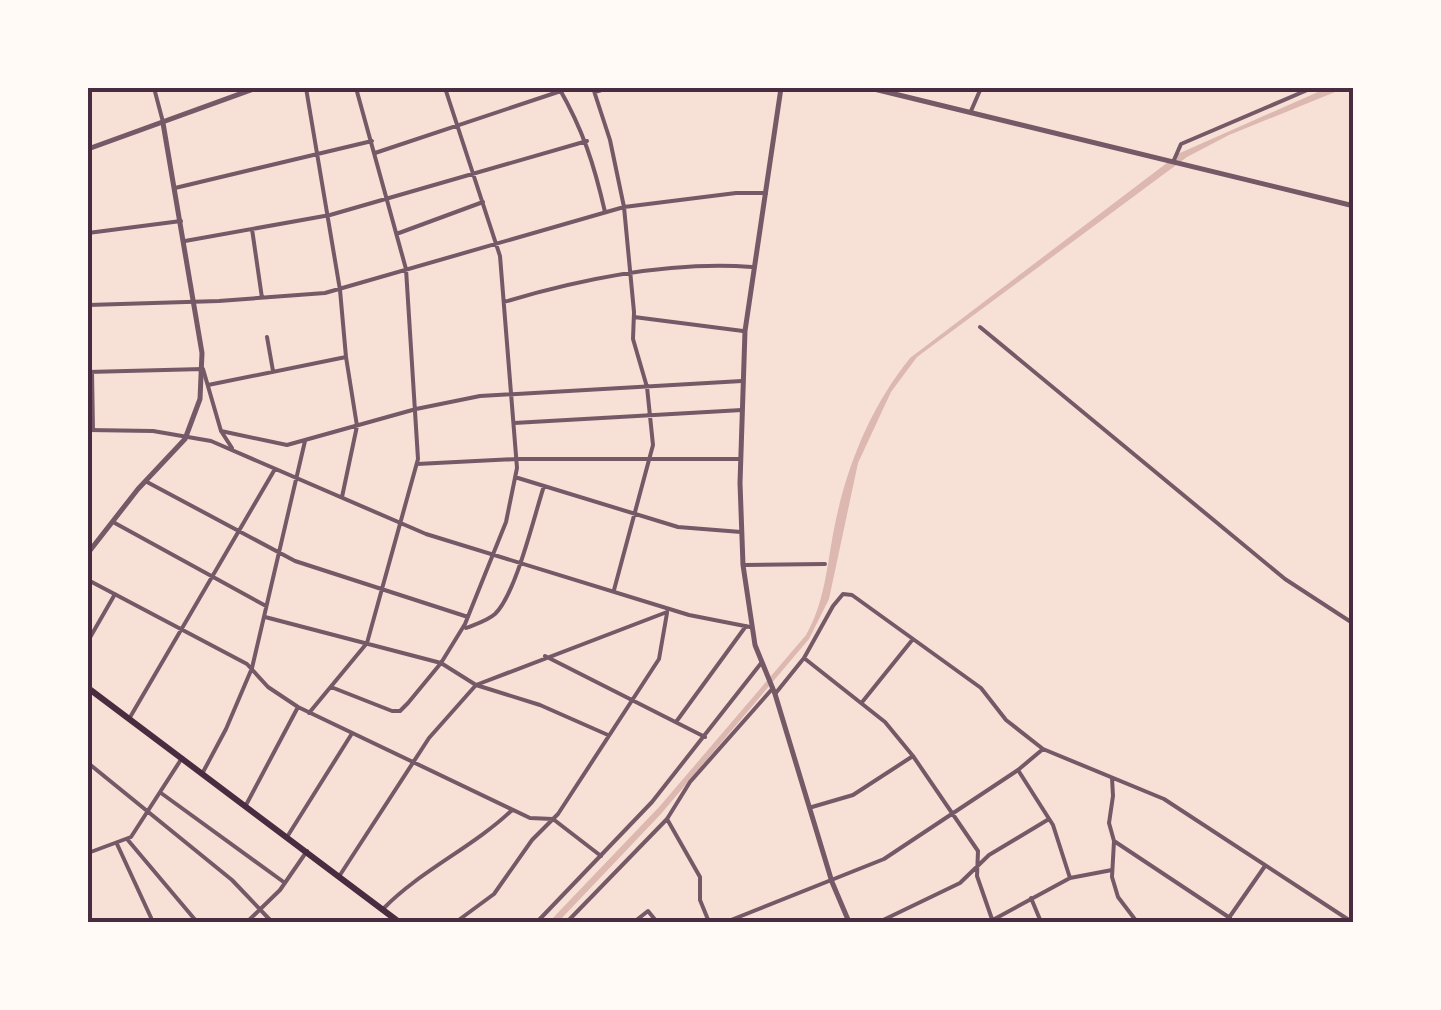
<svg xmlns="http://www.w3.org/2000/svg" width="1441" height="1010" viewBox="0 0 1441 1010" font-family="Mulish,sans-serif">
  <style>
    .water { fill: #dcb8b0 }
    .lines { fill: none; stroke-linecap: round; stroke-linejoin: round }
    .minor { stroke: #755966; stroke-width: 4 }
    .tertiary { stroke: #755966; stroke-width: 5 }
    .secondary { stroke: #4a2c40; stroke-width: 6 }
    .neatline { fill: none; stroke: #4a2c40; stroke-width: 4 }
  </style>
  <rect width="100%" height="100%" fill="#f7e1d7"/>
  <path class="water" d="M1327,88H1345L1229,135L1187,157L917,357L891,392L858,463L829,599L809,639L660,815L558,922H549L660,806L806,635C825,602 827,565 834,529C846,467 871,406 910,358L1180,153Z"/>
  <g class="lines">
    <path class="minor" d="M154,88L163,122
      M306,88L340,290L346,357L357,426L342,497
      M559,88C583,130 594,164 605,212
      M593,88L610,140L624,207L634,312L633,339L647,387L653,445L614,590
      M595,92L608,88
      M971,111L981,88
      M375,153L570,88
      M1174,160L1181,144L1312,88
      M175,188L372,141
      M252,229L262,298
      M88,233L181,221
      M399,233L483,202
      M185,241L330,215L587,141
      M504,302C581,279 670,261 752,267
      M88,305L219,301L325,293L624,207L736,193H766
      M634,317L743,331
      M980,327L1285,579L1354,624
      M267,337L273,371
      M88,372L203,369L221,431L232,448
      M92,372L93,430
      M208,385L346,357
      M514,423L742,410
      M88,430L153,431L211,441L426,534L689,615L750,627
      M221,431L287,445L416,409L480,396L742,381
      M417,464L517,459H740
      M518,478L678,527L741,532
      M147,482L295,561L468,617
      M113,522L266,606
      M745,565L825,564
      M88,580L247,664L268,687L298,707L530,818L553,819L601,856
      M265,617L441,663L476,685L540,705L608,735
      M466,628C476,624 487,621 495,614C516,594 534,516 544,486
      M88,641L115,594
      M545,656L705,737
      M804,658L885,722L913,756L978,851L977,876L993,922
      M331,687L392,711H400L408,703L441,663L465,624L506,522L517,468L500,256L445,88
      M775,694L804,658L833,606L843,594L852,595L981,688L1006,720L1043,749L1164,799L1352,922
      M863,701L913,639
      M309,713L367,643L418,459L406,269L356,88
      M129,719L275,469
      M676,722L746,626
      M88,763L232,880L272,922
      M1018,770L1053,825L1070,878
      M202,774L226,729L252,668L305,441
      M1112,778L1113,796L1109,823L1114,841L1112,877L1118,897L1137,922
      M161,793L285,883
      M246,805L298,707
      M812,807L853,795L913,756
      M667,819L700,877V900L709,922
      M287,837L351,735
      M127,839L197,922
      M1114,841L1230,918
      M117,844L153,922
      M88,853L131,837L182,758
      M340,875L429,738L476,685L667,612
      M1031,898L1041,922
      M383,909C421,870 472,848 512,810
      M247,922L280,890L307,851
      M456,922L494,894L532,840L558,814L659,659L667,613
      M537,922L652,802L762,662
      M567,922L667,819L690,782L773,688
      M634,922L648,911L657,922
      M726,922L884,859L1018,770L1043,749
      M879,922L960,883L989,855L1049,819
      M989,922L1070,878L1112,870
      M1226,922L1265,866"/>
    <path class="tertiary" d="M781,88L745,331L740,483L743,565L755,645L775,694L832,882L849,922
      M870,88L1354,206
      M88,149L256,88
      M88,553L138,489L185,439L200,399L202,353L163,123"/>
    <path class="secondary" d="M88,688L399,922
      M1352,922L1354,920"/>
  </g>
  <rect width="1441" height="1010" fill="none" stroke="#fffaf5" stroke-width="180"/>
  <rect x="90" y="90" width="1261" height="830" class="neatline"/>
</svg>
